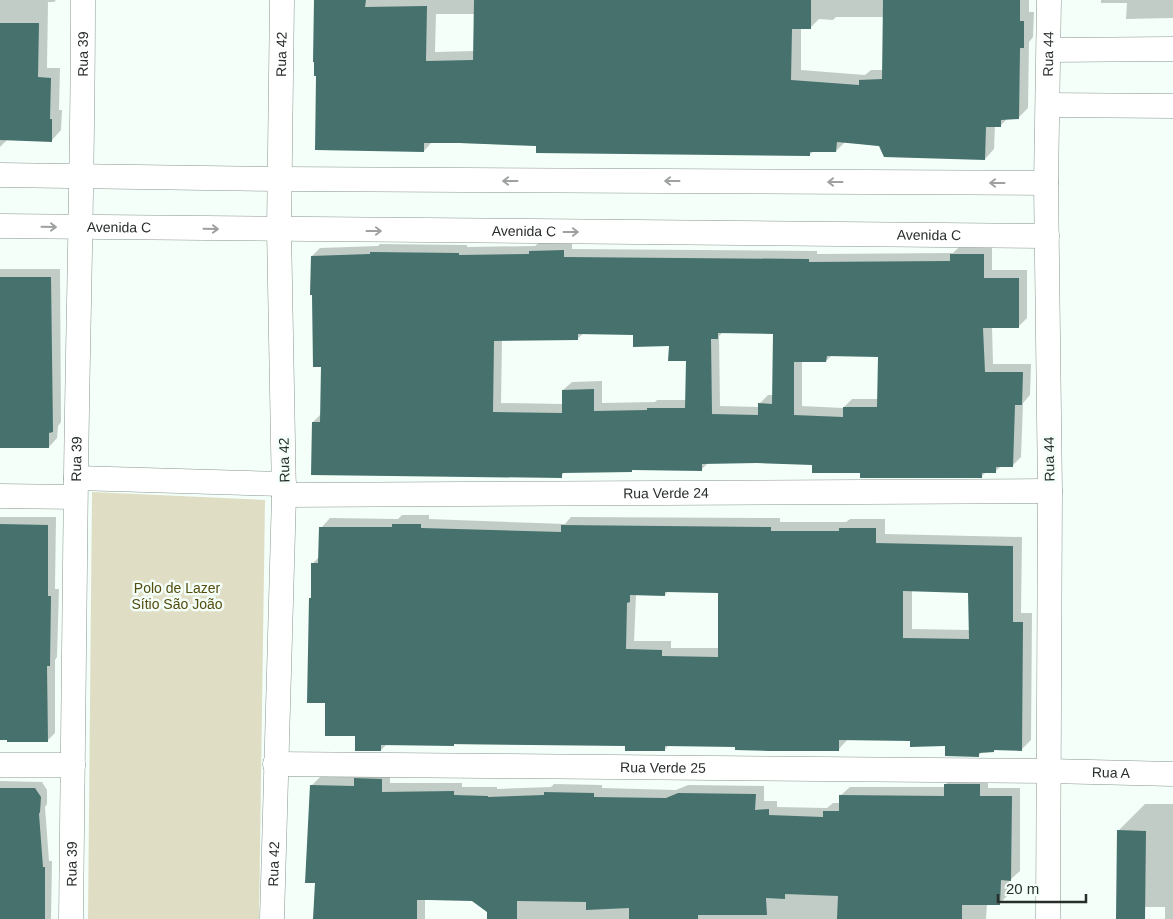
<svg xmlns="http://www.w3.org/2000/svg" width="1173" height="919" viewBox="0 0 1173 919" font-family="Arial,sans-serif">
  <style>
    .green { fill: #e0ddc5 }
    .shadow { fill: #0003; fill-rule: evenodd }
    .building { fill: #46716d; fill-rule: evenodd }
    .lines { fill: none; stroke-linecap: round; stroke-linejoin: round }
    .minor-casing { stroke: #89968e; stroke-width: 25 }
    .minor { stroke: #fff; stroke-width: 24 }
    .oneway { stroke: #9ea19f }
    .labels { text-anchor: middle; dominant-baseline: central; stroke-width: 5; stroke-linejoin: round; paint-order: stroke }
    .street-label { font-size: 14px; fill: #282e2a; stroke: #f3fff8 }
    .park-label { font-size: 14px; fill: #554c0f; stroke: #f3fff8 }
  </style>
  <rect width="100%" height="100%" fill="#f3fff8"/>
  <path class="green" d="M92,492L265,500L259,919H88Z"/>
  <path class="shadow" d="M0,0H56L54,2H48L47,68H60L59,110H62L61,130L52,140L8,139L0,147Z
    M315,0H1029V12H1034L1033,37L1029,42L1028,108L1018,118H1008L1000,126H995L994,149L985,159L845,142L836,151H814L809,155L432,142L424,151L317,75ZM436,14H475L474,51L435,52ZM836,17H884L883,70H871L865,75L801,70V28H810L819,19L833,20Z
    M1101,0H1173V18L1126,19L1127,3H1101Z
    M572,242V249L817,251V254L953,253L960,246H992V270H1027V318L1018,327H992L993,364H1031L1030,395L1023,403L1021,457L1012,466H1001L995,472H986L982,476L861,471L813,464L709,462L701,470L634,469L631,471H566L561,476L313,422L321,414L322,366L312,256L320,248L378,246L380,244L467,245V247L535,246L539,243ZM723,332H774V395H768L759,404V407L720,406L719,336ZM584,333L634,334L670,345L687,360V400H657L655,402L602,403V381L572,382L563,390V404L501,403L502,340L577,339ZM832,355L879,356V399H852L843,408L802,406V361H826Z
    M0,269H60L61,422L58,426L57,438L49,447H0Z
    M402,515H429V519L565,524L571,517L780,518V522H846L850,519H885V534L1022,537L1021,613H1032L1031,740L1022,749H996L994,751H983L979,755L946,745L912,739H848L838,750L736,746L669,745L664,750L626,745L387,744L381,750L356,735L326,702L310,598L312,596L313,563L320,556L321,528L330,518L398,519ZM669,590L719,592V648H671V641H634L636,595L637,594L665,595ZM912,590L969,592L970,630L912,629Z
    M0,517H56L55,589H59L57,657L55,660V733L47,741L0,739Z
    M364,770H390V783H462V787H497V789L551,787L554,784L602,785V788L676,790L688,785L764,786V801H777V807L827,808L833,803H840L841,795L850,787H946V784L955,775L988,776V788H1020V871L1011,879H1009L1008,895L999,904H987L986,919H488V911L472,900L425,899V919H315L316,882L311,786L320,777H357Z
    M0,781L42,782L47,790V804L45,807L49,861H52L51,919H0Z
    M1145,804H1173V919H1165V907H1118V831Z"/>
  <path class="building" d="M314,0H366L365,7L427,6L426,61L473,60L474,0H811V29H792L791,80L859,85V80L882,79L883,0H1020V21H1024V48H1020L1019,119L1001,120V127H986L985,160L884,157L879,146L837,142L836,152H810V156L536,153V146L460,143H424V152L315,150L316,76H314V62H313Z
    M0,23H39L38,77L51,78L50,119H52V142L0,140Z
    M564,250V257L809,259V262L950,261V254H984V278H1019V328H983L985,372H1023L1022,405H1015L1013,467H996V473H982V478H860V473H812V465L757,463L702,464V471L632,470V472L562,473V478L311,475L312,422H320L321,367H313L312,295H310L311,256L370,254V252L459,253V255L529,254V251ZM718,333L773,334L772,404L758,403V415L712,414L711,339H718ZM578,334L633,335V347L669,346L668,361H686L685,408H647V410L594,411V389L562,390V413L493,412L494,341L578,340ZM827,356L878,357L877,407H843V417L794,415V362H826Z
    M0,277H51L53,432L49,433V448H0Z
    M0,524L48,525V596H51L50,666H47L48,742H7V740H0Z
    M392,524H421V528L561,532V525L771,527V531H839V528H876V543L1013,546V622H1023L1022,751L994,750V752L979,753V757L945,756V746L910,747V741L839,740V751H769L735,750V747L665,746V751H625V746L454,744V746L381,745V751H355V736H325V703H307L309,598H311V563H318L319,527H392ZM903,591L968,593L969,639L903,638ZM665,592L718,593V657L662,656V650L626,649L627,603L630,602V595L665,596Z
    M354,778L382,779V792L454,791V795L488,796V797L544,795V792L594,793V797L666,798L678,793L756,794L755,810L769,809V815L823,817V811H839V795L944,796V784H980V796H1012L1011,881L1001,880L1000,905H962V919H837L838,896L785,894V899L766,898L767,915H698V919H629V908L586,910V902L517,901V919H487V912L472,901L429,900H417V919H313L315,883H305L310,785L354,786Z
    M0,788H35L41,797L40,812L39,814L43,867H45V919H0Z
    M1117,830L1146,831L1145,919H1116Z"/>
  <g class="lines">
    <g class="minor-casing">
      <g id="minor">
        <path d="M1049,50L1173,49"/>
        <path d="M1048,105L1173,106"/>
        <path d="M0,175L280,179L1046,183"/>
        <path id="s1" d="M0,226L1047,236"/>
        <path d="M76,478L284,484"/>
        <path id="s2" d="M284,495L1050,491"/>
        <path d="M0,496L75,497"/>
        <path id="s3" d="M275,764L1049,771L1173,774"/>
        <path d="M0,765H73"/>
        <path id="s4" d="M71,919C73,771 73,623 76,476C78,317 83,159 83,0"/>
        <path id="s5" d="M272,919L284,495L279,230L282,0"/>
        <path id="s6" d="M1048,919L1050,491L1046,183L1049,0"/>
      </g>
    </g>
    <use href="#minor" class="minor"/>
  </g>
  <defs><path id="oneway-shaft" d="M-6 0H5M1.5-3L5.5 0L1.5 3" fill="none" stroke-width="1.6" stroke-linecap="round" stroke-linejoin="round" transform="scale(1.25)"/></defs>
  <g class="oneway">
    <use href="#oneway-shaft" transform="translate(510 181) rotate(-180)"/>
    <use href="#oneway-shaft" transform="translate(672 181) rotate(-180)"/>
    <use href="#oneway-shaft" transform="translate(835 182) rotate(-180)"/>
    <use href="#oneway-shaft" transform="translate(997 183) rotate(-180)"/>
    <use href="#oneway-shaft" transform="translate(49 227) rotate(1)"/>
    <use href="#oneway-shaft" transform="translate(211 229) rotate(1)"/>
    <use href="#oneway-shaft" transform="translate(374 231)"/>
    <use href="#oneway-shaft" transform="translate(571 232)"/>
  </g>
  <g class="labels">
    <g class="street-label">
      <text stroke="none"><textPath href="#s4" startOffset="865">Rua 39</textPath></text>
      <text stroke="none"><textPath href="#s5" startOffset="865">Rua 42</textPath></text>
      <text stroke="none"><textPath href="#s6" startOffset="865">Rua 44</textPath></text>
      <text stroke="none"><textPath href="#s1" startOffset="119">Avenida C</textPath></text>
      <text stroke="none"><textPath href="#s1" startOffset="524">Avenida C</textPath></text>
      <text stroke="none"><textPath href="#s1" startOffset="929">Avenida C</textPath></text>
      <text stroke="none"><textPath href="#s4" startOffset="460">Rua 39</textPath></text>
      <text transform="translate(1049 459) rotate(-91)">Rua 44</text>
      <text transform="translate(284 460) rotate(-91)">Rua 42</text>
      <text stroke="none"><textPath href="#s2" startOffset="382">Rua Verde 24</textPath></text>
      <text stroke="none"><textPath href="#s3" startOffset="388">Rua Verde 25</textPath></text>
      <text stroke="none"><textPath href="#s3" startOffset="836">Rua A</textPath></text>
      <text stroke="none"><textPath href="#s4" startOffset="55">Rua 39</textPath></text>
      <text stroke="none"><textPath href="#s5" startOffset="55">Rua 42</textPath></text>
    </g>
    <g class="park-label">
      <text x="177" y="588">Polo de Lazer<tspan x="177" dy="16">Sítio São João</tspan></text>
    </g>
  </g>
  <path d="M998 894v8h88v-8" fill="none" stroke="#282e2a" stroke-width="2.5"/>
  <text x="1006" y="894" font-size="15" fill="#282e2a" stroke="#f3fff8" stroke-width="4" paint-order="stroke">20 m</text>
</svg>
